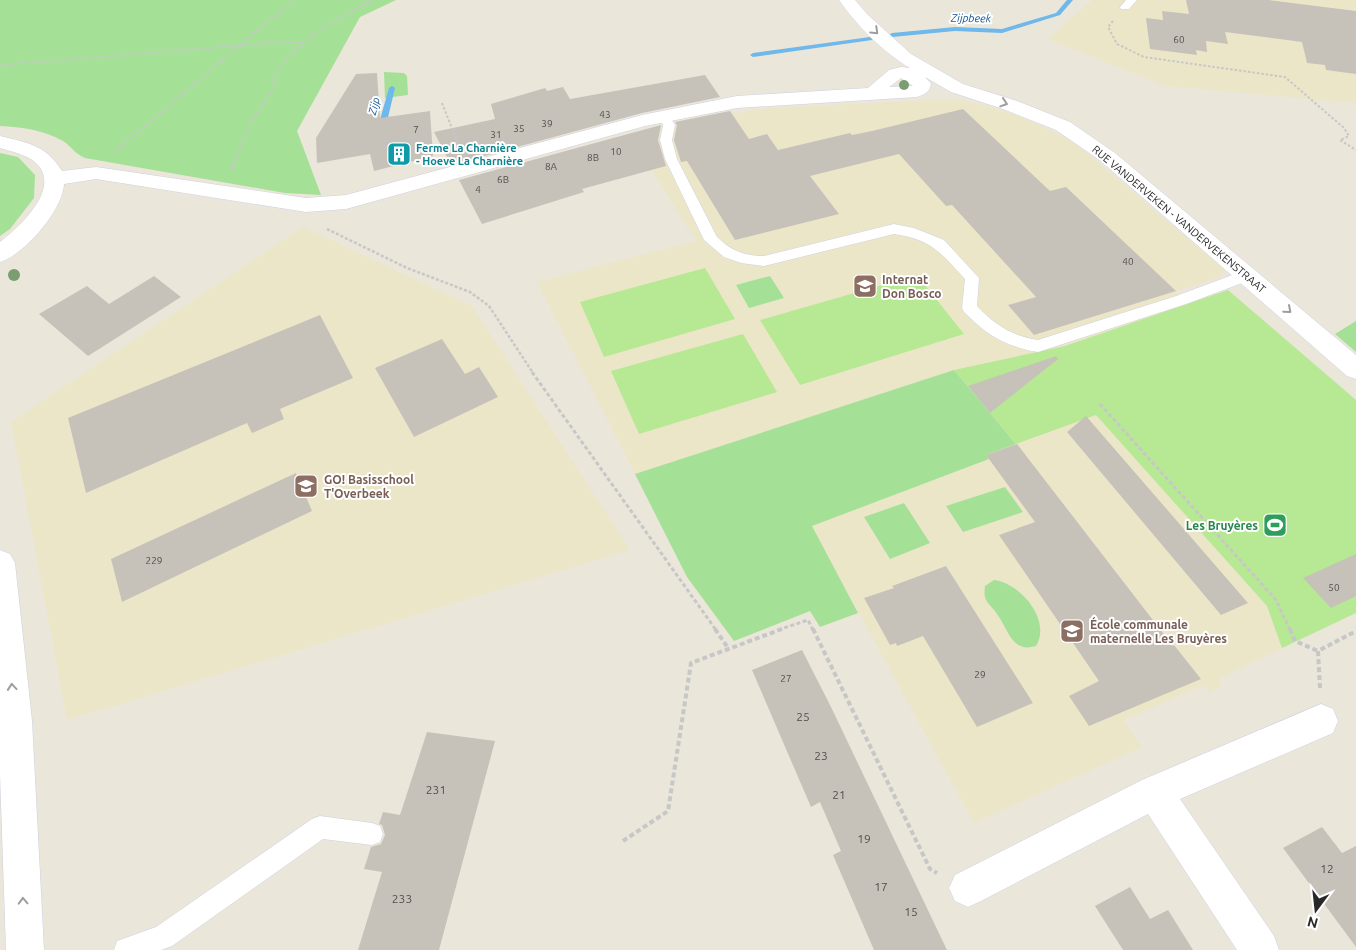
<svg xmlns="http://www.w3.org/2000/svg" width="1356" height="950" viewBox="0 0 1356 950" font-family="Ubuntu,sans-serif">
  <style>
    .education { fill: #ece6c9 }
    .green { fill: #a5e097 }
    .pitch { fill: #b7e893 }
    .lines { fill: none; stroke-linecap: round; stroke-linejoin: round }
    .stream { fill: #6eb8eb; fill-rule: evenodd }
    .building { fill: #c6c2ba }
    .service-casing { stroke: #cfd0e1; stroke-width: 1 }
    .minor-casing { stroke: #cfd0e1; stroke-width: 1 }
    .path-far3 { stroke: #c7c7c7; stroke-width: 2; stroke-dasharray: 2.5 2; stroke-linecap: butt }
    .path-far2 { stroke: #c7c7c7; stroke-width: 2.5; stroke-dasharray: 3 2; stroke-linecap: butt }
    .path-far1 { stroke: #c7c7c7; stroke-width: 3; stroke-dasharray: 4 2.5; stroke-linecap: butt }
    .path { stroke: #c7c7c7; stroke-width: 4; stroke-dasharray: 5 3; stroke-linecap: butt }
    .service { fill: #fff; fill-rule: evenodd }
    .minor { fill: #fff; fill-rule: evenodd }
    .tree { fill: #7a9e71 }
    .oneway { stroke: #9e9e9e }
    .labels { text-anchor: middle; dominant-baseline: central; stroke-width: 4; stroke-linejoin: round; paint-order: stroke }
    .number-label { font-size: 10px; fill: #504e4c }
    .far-water-label { font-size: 11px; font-style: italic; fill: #105394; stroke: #fff }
    .far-culture-label { font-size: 11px; font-weight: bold; fill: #0d838f; stroke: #fff; text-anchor: start }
    .far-street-label { font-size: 11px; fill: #282828; stroke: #fff }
    .education-label { font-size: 12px; font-weight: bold; fill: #785e54; stroke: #fff; text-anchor: start }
    .leisure-label { font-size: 12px; font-weight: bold; fill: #27864d; stroke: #fff; text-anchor: end }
    .near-number-label { font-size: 12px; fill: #504e4c }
  </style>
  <rect width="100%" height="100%" fill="#eae6da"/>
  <path class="education" d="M1092,0H1356V103L1166,86L1048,39Z
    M953,99L979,104L1019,116L1064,137L1080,148L1225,270L1218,278L1176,291L1186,304L1065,346L954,370L635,474L537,282L696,241L629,133L766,108Z
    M303,227L472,306L630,550L67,720L11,422Z
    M1096,415L1267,606L1282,648L1218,679L1223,685L1209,692L1204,685L1124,720L1142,747L974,823L811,526L989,459L986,455Z"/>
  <path class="green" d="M0,0H396L360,17L297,131L321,195L285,193L85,158C75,154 71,146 63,141C44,130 21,127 0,126Z
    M384,72L404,73L407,76L408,95L385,98Z
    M0,153L18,157L35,175L34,198L10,229L0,236Z
    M770,276L784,298L749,308L736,285Z
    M1356,321V352L1335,334Z
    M954,370L1016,444L986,455L989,459L812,526L858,613L820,627L810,611L734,641L687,577L635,474Z
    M1005,487L1023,512L963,532L946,506Z
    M904,503L930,543L890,559L864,517Z
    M994,580C1020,583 1052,620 1036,646C1013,653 1009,632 999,617C992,604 982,604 985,586Z"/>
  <path class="pitch" d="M705,268L735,319L604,357L580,302Z
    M917,275L964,334L800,385L760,320Z
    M1228,290L1356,400V613L1282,648L1267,606L1096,415L1016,444L954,370L1065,346Z
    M743,334L777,392L639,434L611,371Z"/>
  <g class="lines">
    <path class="stream" d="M1067,0H1073L1060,15L1002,33L955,31L892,37L889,35L892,33L955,27L1002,29L1056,13Z
      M870,37L873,39L872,40L753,57L750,55L753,53Z
      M392,86L395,88L385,130L379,131L377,130L389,88Z"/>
  </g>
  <path class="building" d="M1186,0H1269L1356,11V74L1326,70L1325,65L1307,63L1302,42L1225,32L1228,44L1206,41L1207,52L1196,50L1197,55L1150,49L1146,18L1163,20L1162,11L1189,14Z
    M377,73L380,118L430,111L433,156L374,171L370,154L317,163L316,138L356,74Z
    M705,75L720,97L642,113L451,165L434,132L495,119L491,104L545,88L547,91L563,87L570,99Z
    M963,109L1050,191L1066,187L1176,291L1034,335L1008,305L1036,297L952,205L946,206L899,154L810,176L839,214L735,240L687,161L681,162L674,140L677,125L675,122L730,111L749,139L767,134L778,150L850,133L852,135L872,131Z
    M661,125L658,140L666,166L582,189L584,192L482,224L459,180Z
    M154,276L181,297L88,356L39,314L87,286L109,304Z
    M320,315L353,378L280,409L284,419L252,433L247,423L86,493L68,418Z
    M442,339L465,374L479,367L498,397L414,437L375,368Z
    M1056,356L1058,359L990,413L968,386Z
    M1086,416L1248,603L1221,615L1067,432Z
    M1017,444L1173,646L1174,645L1201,679L1089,726L1069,696L1099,681L999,535L1035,522L986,455Z
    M296,473L312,511L122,602L111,559Z
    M1356,554V596L1331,608L1303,578Z
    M946,566L1033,703L977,727L923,636L897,646L896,643L890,645L864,598L894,588L892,586Z
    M802,650L831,707L947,950H874L833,855L841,851L820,802L811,807L752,670Z
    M427,732L495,741L439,950H358L382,872L364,869L371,847L381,844L385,835L382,825L379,824L383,812L400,815Z
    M1322,827L1342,853L1356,846V947L1283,848Z
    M1130,887L1150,919L1168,910L1193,950H1123L1095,906Z"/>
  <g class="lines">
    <g class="service-casing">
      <path id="service" d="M1126,0H1137L1129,9H1121L1120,7Z
        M664,113L668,114L675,125L672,140L677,159L717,237C731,251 745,256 764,256L894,224L914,228L944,240L979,278L977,306C995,325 1012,336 1038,340L1176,296L1243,271H1253L1255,275L1253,279L1186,304L1038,352C1005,346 988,336 964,312L962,308L965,279C941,253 931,239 894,234L764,266L741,263L724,257L704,240L665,159L660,140L663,125L658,117Z
        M320,816L372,823L380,826L383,834L380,842L372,845L323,839L172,946L161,950H114L117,941L156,927L312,819Z"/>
    </g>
    <g class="minor-casing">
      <path id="minor" d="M839,0H855L867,14L911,54L963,84L1017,101L1070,122L1115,153L1356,355V379L1347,376L1101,161L1056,130L1003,109L951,92L925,77L931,84C929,93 925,94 917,97L737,108L645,126L346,209L306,212L96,179L64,184C63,210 24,255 0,262V242C18,228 59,192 39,166C30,155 13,152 0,148V136C28,143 46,145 62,171L96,167L306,198L346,195L642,115L737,96L868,88L889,70L901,67L910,68C883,52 857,26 839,0ZM901,78L913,86L889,87Z
        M0,550L10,554L15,563L32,721L44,950H6L0,774Z
        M1321,704L1333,709L1338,721L1333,733L1180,799L1274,936L1279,950H1237L1148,814L981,901L968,907L955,901L949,888L955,875L1142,780Z"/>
    </g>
    <path class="path-far3" d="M1113,21L1108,27L1117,44L1144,57L1285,77L1344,128L1349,136L1340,140L1356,150
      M0,65L282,42H305
      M442,103L459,146
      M116,151L257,30L295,0
      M232,167L252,120L272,91L276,74L287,58L319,30L372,0"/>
    <path class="path-far2" d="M231,169L233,165
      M327,229L407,268L470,292L489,306L533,373"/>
    <path class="path-far1" d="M532,372L716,630
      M1100,404L1276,600L1290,630
      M778,630L808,620L813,630"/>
    <path class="path" d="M715,629L728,648
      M813,629L930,869L937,873
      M1290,629L1295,641L1318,651
      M1320,688L1318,651L1356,631
      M623,841L668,811L691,663L782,629"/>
    <use href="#service" class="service"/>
    <use href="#minor" class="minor"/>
  </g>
  <g class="tree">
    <circle cx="904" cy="85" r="5"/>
    <circle cx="14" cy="275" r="6"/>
  </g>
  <defs><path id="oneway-chevron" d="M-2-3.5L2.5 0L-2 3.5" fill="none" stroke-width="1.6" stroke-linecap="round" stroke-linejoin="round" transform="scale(1.25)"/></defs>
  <g class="oneway">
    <use href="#oneway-chevron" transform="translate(875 31) rotate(44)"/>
    <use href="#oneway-chevron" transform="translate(1004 103) rotate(18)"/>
    <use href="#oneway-chevron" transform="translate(1288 310) rotate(41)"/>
    <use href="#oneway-chevron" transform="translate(12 687) rotate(-95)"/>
    <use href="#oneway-chevron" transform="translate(23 901) rotate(-92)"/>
  </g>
  <defs>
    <g id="building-square" transform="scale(1.25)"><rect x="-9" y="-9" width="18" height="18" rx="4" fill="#0f9aa8" stroke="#fff"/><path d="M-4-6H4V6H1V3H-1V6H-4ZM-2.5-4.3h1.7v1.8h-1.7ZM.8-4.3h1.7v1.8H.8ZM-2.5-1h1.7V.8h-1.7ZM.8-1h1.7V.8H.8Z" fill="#fff"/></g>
    <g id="school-square" transform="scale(1.25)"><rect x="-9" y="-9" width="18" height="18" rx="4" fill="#8d6e63" stroke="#fff"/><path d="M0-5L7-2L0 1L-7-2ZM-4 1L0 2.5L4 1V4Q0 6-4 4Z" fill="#fff"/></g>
    <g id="stadium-square" transform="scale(1.25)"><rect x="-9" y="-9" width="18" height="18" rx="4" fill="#2e9e5b" stroke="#fff"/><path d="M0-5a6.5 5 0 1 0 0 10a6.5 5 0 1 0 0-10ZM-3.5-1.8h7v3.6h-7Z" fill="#fff"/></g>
  </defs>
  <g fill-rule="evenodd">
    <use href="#building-square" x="399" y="154"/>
    <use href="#school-square" x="865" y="286"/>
    <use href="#school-square" x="306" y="486"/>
    <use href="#stadium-square" x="1275" y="525"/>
    <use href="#school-square" x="1072" y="631"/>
  </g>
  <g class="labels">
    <g class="number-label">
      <text x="1179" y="39">60</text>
      <text x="605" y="114">43</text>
      <text x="547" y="123">39</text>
      <text x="519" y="128">35</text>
      <text x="416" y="129">7</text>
      <text x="496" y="134">31</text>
      <text x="616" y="151">10</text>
      <text x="593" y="157">8B</text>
      <text x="551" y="166">8A</text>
      <text x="503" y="179">6B</text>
      <text x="478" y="189">4</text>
      <text x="1128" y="261">40</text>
      <text x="154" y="560">229</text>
      <text x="1334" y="587">50</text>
      <text x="980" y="674">29</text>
      <text x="786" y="678">27</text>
    </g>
    <g class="far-water-label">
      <text transform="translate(971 18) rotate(1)">Zijpbeek</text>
      <text transform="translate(374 106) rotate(-75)">Zijp</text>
    </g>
    <g class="far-culture-label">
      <text x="416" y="148">Ferme La Charnière<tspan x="416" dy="13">- Hoeve La Charnière</tspan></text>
    </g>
    <g class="far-street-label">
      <text transform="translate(1179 219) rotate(40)">RUE VANDERVEKEN - VANDERVEKENSTRAAT</text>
    </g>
    <g class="education-label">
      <text x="882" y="279">Internat<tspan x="882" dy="14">Don Bosco</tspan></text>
      <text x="324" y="479">GO! Basisschool<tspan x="324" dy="14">T'Overbeek</tspan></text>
      <text x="1090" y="624">École communale<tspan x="1090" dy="14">maternelle Les Bruyères</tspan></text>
    </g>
    <g class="leisure-label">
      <text x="1258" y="525">Les Bruyères</text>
    </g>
    <g class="near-number-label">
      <text x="803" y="716">25</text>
      <text x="821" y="755">23</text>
      <text x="436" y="789">231</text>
      <text x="839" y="794">21</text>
      <text x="864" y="838">19</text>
      <text x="1327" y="868">12</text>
      <text x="881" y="886">17</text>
      <text x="402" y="898">233</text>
      <text x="911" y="911">15</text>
    </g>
  </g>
  <g transform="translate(1316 910) rotate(195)" stroke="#ffffff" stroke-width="4" paint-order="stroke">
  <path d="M0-4L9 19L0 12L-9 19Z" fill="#282828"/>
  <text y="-8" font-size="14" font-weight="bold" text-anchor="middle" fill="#282828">N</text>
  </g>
</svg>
